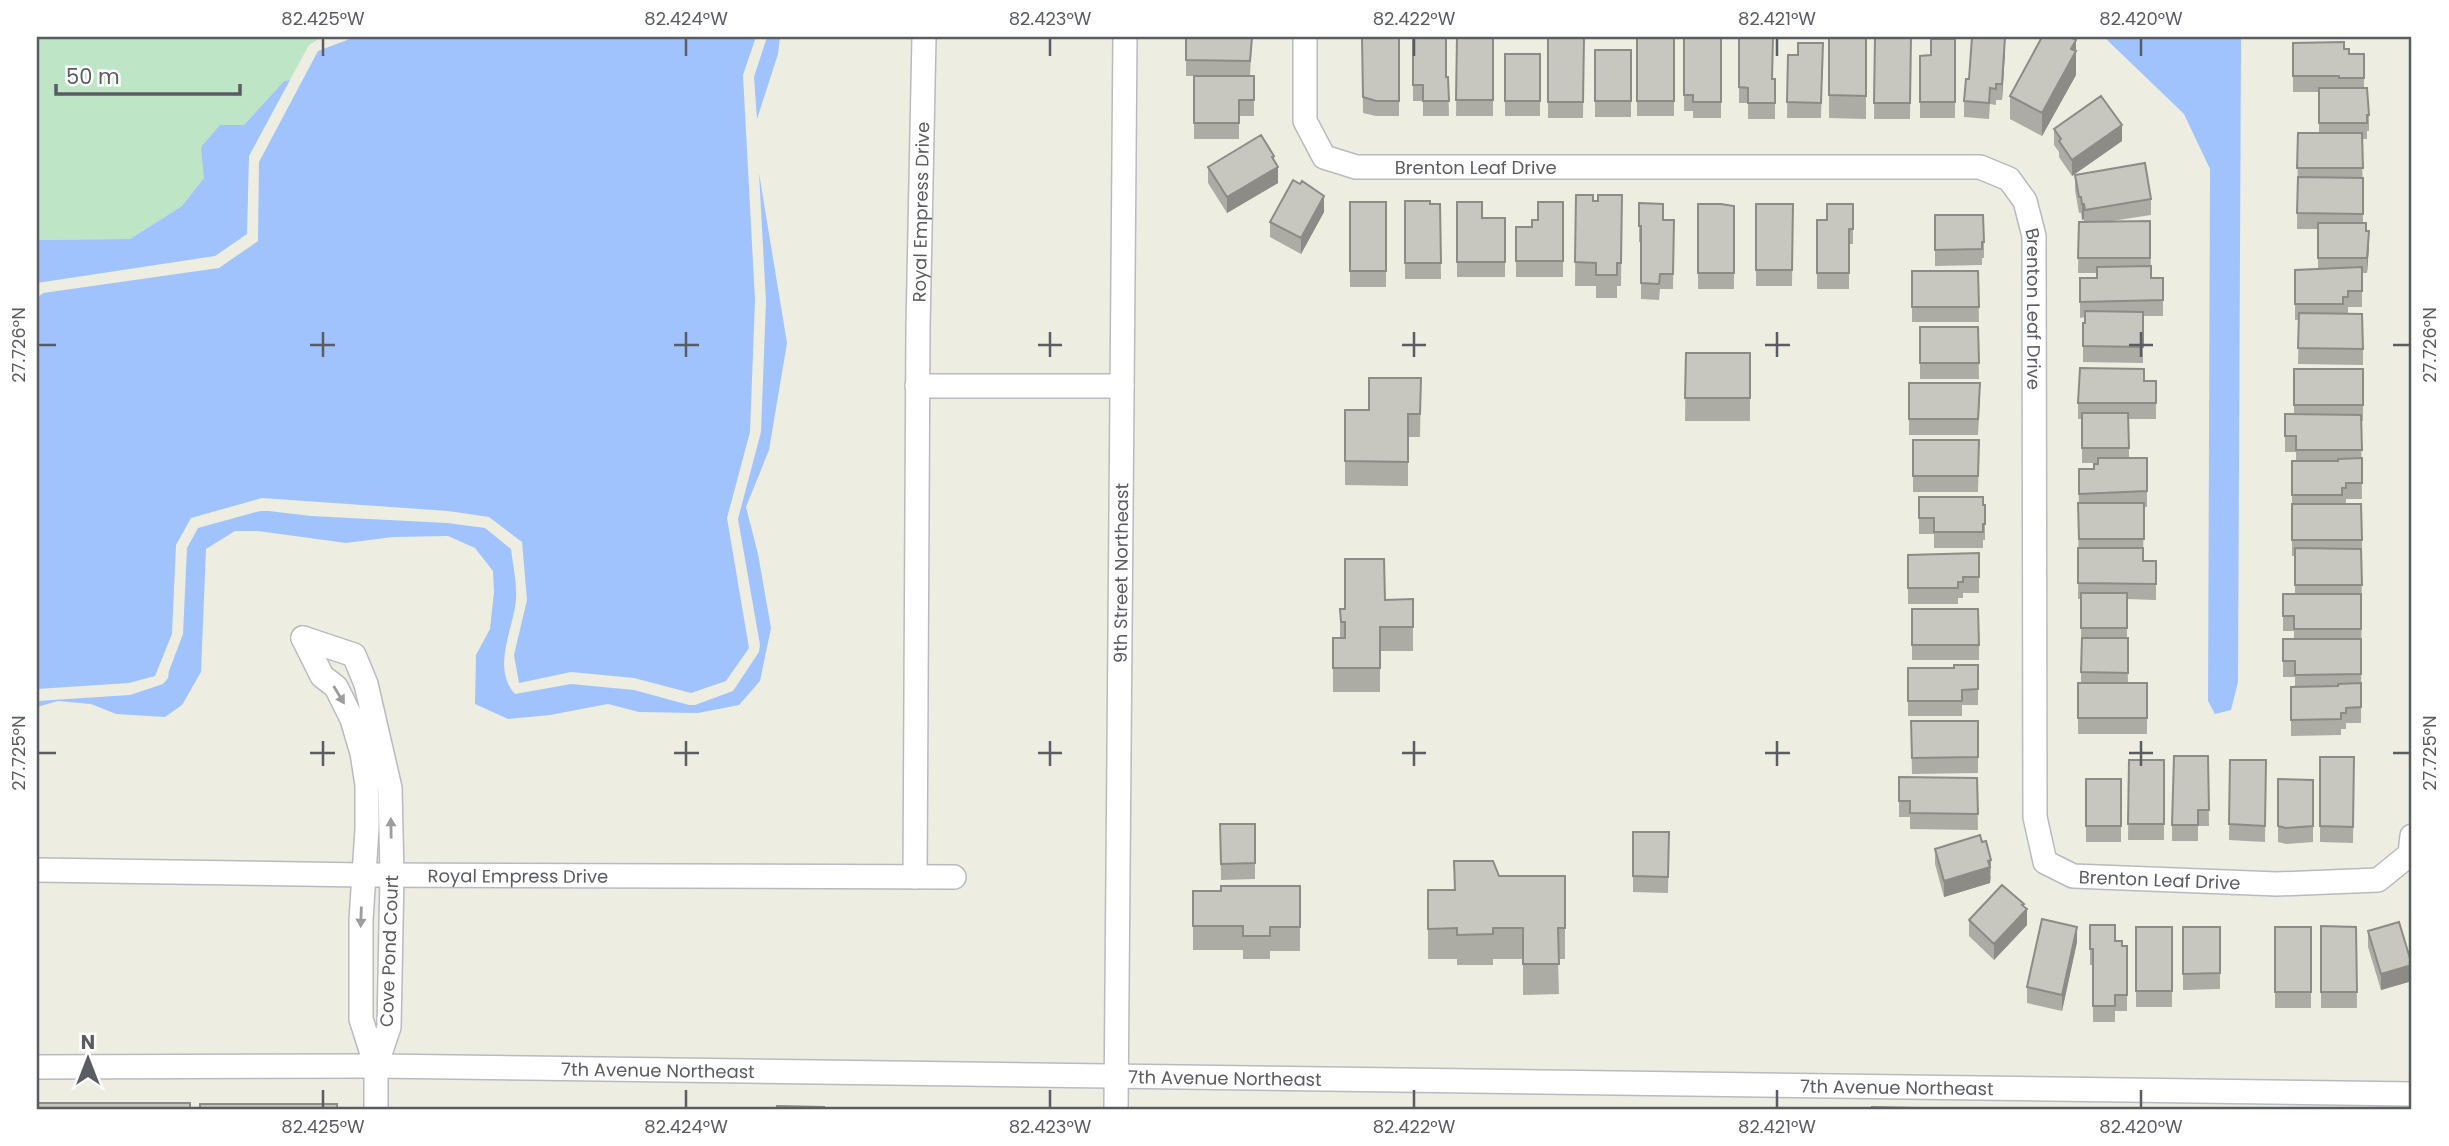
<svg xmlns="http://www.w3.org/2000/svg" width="2449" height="1146" viewBox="0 0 2449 1146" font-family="Poppins,sans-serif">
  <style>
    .green { fill: #bee5c5 }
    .water { fill: #a0c3fe }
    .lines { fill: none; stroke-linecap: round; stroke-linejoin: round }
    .street-casing { stroke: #b9bac0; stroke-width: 26 }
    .street { stroke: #fff; stroke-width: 23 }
    .wall { fill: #acaba4 }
    .shaded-wall { fill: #8c8b86 }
    .building { fill: #c8c7bf; stroke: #8c8b86; stroke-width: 2 }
    .oneway { fill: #9c9da1 }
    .ticks { fill: none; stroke: #5a5c62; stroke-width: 2.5 }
    .labels { text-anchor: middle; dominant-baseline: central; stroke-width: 6; stroke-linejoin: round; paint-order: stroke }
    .street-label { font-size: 18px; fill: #5a5c62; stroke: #fff }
    .neatline { fill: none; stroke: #5a5c62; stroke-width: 2.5 }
    .ticks-label { font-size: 18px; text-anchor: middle; fill: #5a5c62 }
  </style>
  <rect width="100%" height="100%" fill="#edede2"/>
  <path class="green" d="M37,37H322L309,45L290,80L284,81L244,125H220L204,178L182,206L130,239L37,240Z"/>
  <path class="water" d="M355,37H756L743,75L755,300L750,432L727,518L749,648L726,681L691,693L634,678L571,672L519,683L514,655L527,600L522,542L489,517L448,511L262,498L191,518L176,545L172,634L155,676L129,683L37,689V298L43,293L219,268L258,241L259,162L318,51Z
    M767,37H780L778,54L757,119L754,77Z
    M2104,37H2241L2238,682L2231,710L2215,714L2208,701L2210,169L2184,114Z
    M290,80L249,156L247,234L215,256L37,283V240L130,239L182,206L204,178L201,147L220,125H244L284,81Z
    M759,173L787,343L769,450L746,507L758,554L771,628L760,681L739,705L698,713L639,712L608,704L550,715L508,719L475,704L476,655L490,629L494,592L493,571L475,548L448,536L393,537L346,543L258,531H235L206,549L201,672L182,705L165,717L116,714L91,704L58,701L37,707V701L130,695L163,684L168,678L169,671L183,634L187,548L198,528L260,511H269L311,516L447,523L485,528L511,549C513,565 517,583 516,599C514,628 491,668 515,694L571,684L634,690L689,705H695L733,691L759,652L760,645L738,519L761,432L766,301Z"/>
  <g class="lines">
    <g class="street-casing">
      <g id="street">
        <path id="s1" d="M1305,37V121L1324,157L1356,167H1980L2009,179L2025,201L2034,236L2035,817L2045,862L2073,876L2277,884L2378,880L2410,854L2412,836"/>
        <path d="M917,386H1122"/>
        <path d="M303,638L354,655L366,684L390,788L392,875L389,1027L376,1066V1109"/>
        <path d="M303,638L322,676L336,687L352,719L362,753L367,785V829L361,920V1019L376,1066"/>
        <path id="s2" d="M37,870L363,875L954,877"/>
        <path id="s3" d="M915,877L918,327L924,37"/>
        <path id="s4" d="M37,1067L376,1066L2412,1094"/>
        <path id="s5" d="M1116,1109L1125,37"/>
      </g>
    </g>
    <use href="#street" class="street"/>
  </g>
  <path class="wall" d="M1186,37H1252L1250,76H1254V116H1239V139H1194V76H1225H1186Z
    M1362,37H1399V116H1376L1363,113Z
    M1413,37L1446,77H1448L1449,116H1423V101H1413Z
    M1457,37H1493V116H1456Z
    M1548,37H1584L1583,118H1548Z
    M1637,37H1674V116H1637Z
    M1684,37H1721V118H1693V111H1684Z
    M1739,37L1773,79H1775V119H1748V103H1739Z
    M1829,37H1866V119L1829,118Z
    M1911,37L1910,119H1874L1875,38Z
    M2295,37H2365V38H2295Z
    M1955,39V118H1920V56L1931,55Z
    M2076,40V75L2042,136L2010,119V96Z
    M1823,43L1821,118H1787L1788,55H1798Z
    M2293,43L2344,49L2349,54H2364V88L2369,115V131H2367V139H2362L2363,223L2366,231L2369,246L2367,273H2362V307H2348V313L2363,349V365L2298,364L2299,320H2295V270L2318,269V229H2297L2298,133H2319V92H2293Z
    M1595,50H1631V117H1595Z
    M2005,51L2002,100H1996V105L1990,104L1989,119L1964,117V101L1969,79Z
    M1505,54H1540V116H1505Z
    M2054,129L2122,141L2072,176L2059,157V152L2054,145Z
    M1274,160L1278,183L1227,213L1208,183V167Z
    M2075,175L2151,199V215L2112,221H2150L2151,278H2163V316H2143V363L2083,362V323H2085V317L2080,318V278H2097V273H2078L2079,222H2084V219L2082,220L2081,213H2079L2075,190Z
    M1576,195L1593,201H1598L1622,195L1621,286H1617V298H1596V286H1575Z
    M1405,201L1440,204L1441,279H1405Z
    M1350,202H1386V287H1350Z
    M1457,202L1482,218H1505V277H1457Z
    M1563,202V277H1516V227H1532L1538,220Z
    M1639,203L1663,220H1674L1673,289H1660L1659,300L1641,299V242H1639Z
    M1698,204L1734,206V289H1698Z
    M1756,204H1793L1792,286H1756Z
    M1853,204V244H1849V289H1817V220H1827Z
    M1324,212L1301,254L1270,237V222Z
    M1935,215L1984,242V258H1982V265L1935,266Z
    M1912,271H1978L1979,322H1912Z
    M1920,327H1978L1979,379H1920Z
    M1686,353H1750V421H1685Z
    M2294,369H2363V421H2361L2362,499H2346V504L2362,540L2361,723H2346V729H2341V735L2291,736V687H2295V677H2283V639H2294V631H2283V594H2295V556H2292V461H2296V452H2285V436L2294,414Z
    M1421,378L1420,437H1408V486L1345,485V410H1369Z
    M2144,381H2156V419H2129V458H2147V507H2144L2143,561H2156V600L2127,599V638L2128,683H2147V734H2078V683H2081V599H2078L2079,469H2094L2098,464V463H2082V419H2078V403Z
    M1909,383L1980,399L1978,435H1909Z
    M1913,440L1979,456L1978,492H1913Z
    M1919,497L1985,505V540H1983V548H1934V534H1919Z
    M1979,553V593H1963V598H1958V604H1908V555Z
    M1413,599V651H1380V692H1333V638H1340V609H1345L1385,600Z
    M1912,609L1979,645V660H1912Z
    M1978,665V705H1962V716H1908V668H1954Z
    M1911,721H1978V773L1912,774Z
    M2208,756L2209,826H2198V841H2172V825Z
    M2320,757H2354L2353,843L2320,842Z
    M2129,760H2164V840H2128Z
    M2230,760H2266L2265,842L2229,840Z
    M1899,777L1977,778L1978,830L1910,829V817H1899Z
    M2086,779H2121V842H2086Z
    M2278,779L2313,780V842L2286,844L2278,842Z
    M1220,824H1255V879L1221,880Z
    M1633,832H1669L1668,893L1633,892Z
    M1935,849L1991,876L1990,883L1944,897L1935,864Z
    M1499,876H1565V959H1558L1559,994L1523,995V959H1493V965H1457V959H1428V890H1454Z
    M1300,886V951H1270V959H1243V950H1193V891H1221Z
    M2024,907L2027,925L1994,960L1969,936V920Z
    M2412,915V935L2410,932V916Z
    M2090,925L2122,946H2127V1011H2115V1022H2093V965H2090Z
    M2321,926L2356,927L2357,1008H2321Z
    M2136,927H2172V1007H2136Z
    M2183,927H2220V989L2183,990Z
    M2275,927H2311V1008H2275Z
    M2368,931L2412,981L2381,990L2368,947Z
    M2077,942L2062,1011L2027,1003V987Z"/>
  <path class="shaded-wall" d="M2005,37V51L2002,100V84Z
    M2076,40V75L2042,136V113Z
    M2122,125V141L2072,176V160Z
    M1274,156V169L1278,167V183L1227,213V197Z
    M1324,196V212L1301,254V238Z
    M2082,204H2084V219L2082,220Z
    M2369,231V246L2367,273V258Z
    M1991,860L1990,883L1944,897V881Z
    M2024,904V913L2027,909V925L1994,960V944Z
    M2077,927V942L2062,1011V995Z
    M2412,965V981L2381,990V974Z"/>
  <path class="building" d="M1186,37H1252L1250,61L1186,60Z
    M1362,37H1399V101H1376L1363,97Z
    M1413,37H1446V77H1448L1449,101H1423V85H1413Z
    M1457,37H1493V100H1456Z
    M1548,37H1584L1583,102H1548Z
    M1637,37H1674V101H1637Z
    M1684,37H1721V102H1693V95H1684Z
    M1739,37H1773L1772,79H1775V103H1748V88L1739,87Z
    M1829,37H1866V96L1829,95Z
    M1887,37H1911L1910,103H1874L1875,38H1887Z
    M1972,37H2005L2002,84H1996V89L1990,88L1989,103L1964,101L1966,79H1969Z
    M2042,37H2070L2076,40L2071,49L2076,51L2042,113L2010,96Z
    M1931,39H1955V102H1920V56L1931,55Z
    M2344,42V49H2349V54H2364V78H2339V76H2293V43Z
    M1798,43H1823L1821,103L1787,102L1788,55H1798Z
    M1595,50H1631V101H1595Z
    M1505,54H1540V101H1505Z
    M1194,76H1254V100H1239V123H1194Z
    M2319,88H2367L2369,115H2367V123H2319Z
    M2101,96L2122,125L2072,160L2059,141L2061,139L2054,129Z
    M2298,133H2362L2363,168H2297Z
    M1261,135L1274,156L1272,157L1278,167L1227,197L1208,167Z
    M2145,163L2151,199L2085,210L2084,204H2082L2081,197H2079L2075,175Z
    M2298,177L2363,178V214L2297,213Z
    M1293,180L1300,184L1302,181L1324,196L1301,238L1270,222Z
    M1576,195H1593V201H1598V195H1622L1621,263H1617V275H1596V263L1575,262Z
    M1405,201H1430V204H1440L1441,263H1405Z
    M1350,202H1386V271H1350Z
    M1457,202H1482V218H1505V262H1457Z
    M1538,202H1563V261H1516V227H1532V220H1538Z
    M1639,203L1663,204V220H1674L1673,274H1660L1659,284L1641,283V226H1639Z
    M1698,204H1721L1734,206V273H1698Z
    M1756,204H1793L1792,270H1756Z
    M1827,204H1853V229H1849V273H1817V220H1827Z
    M1935,215H1983L1984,242H1982V249L1935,250Z
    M2150,221V258H2078L2079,222Z
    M2318,223H2366V231H2369L2367,258H2318Z
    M2151,266V278H2163V300L2080,302V278H2097V267Z
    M2362,267V291H2348V297H2343V304H2295V270Z
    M1912,271H1978L1979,307H1912Z
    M2085,311L2143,312V347L2083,346V323H2085Z
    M2299,313L2362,314L2363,349L2298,348Z
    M1920,327H1978L1979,363H1920Z
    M1686,353H1750V398H1685Z
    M2080,368L2144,369V381H2156V403H2078Z
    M2294,369H2363V405H2294Z
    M1369,378H1421L1420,414H1408V462L1345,461V410H1369Z
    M1909,383H1980L1978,419H1909Z
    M2082,413H2128L2129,448H2082Z
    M2285,414L2361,415L2362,450H2296V436H2285Z
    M1913,440H1979L1978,476H1913Z
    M2098,458H2147V491L2079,494V469H2094V464H2098Z
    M2362,458V483H2346V488H2342V495H2292V461H2338V459Z
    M1919,497H1983V505H1985V524H1983V532H1934V518H1919Z
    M2078,503H2144V539H2079Z
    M2292,504H2361L2362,540H2292Z
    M2078,548H2143V561H2156V584L2078,583Z
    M2295,548L2361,549L2362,585H2295Z
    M1979,553V577H1963V582H1958V588H1908V555Z
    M1345,559H1384L1385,600L1413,599V627H1380V668H1333V638H1345V622H1341L1340,609H1345Z
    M2081,593H2127V628H2081Z
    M2283,594H2361V629H2294V616H2283Z
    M1912,609H1978L1979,645H1912Z
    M2082,638H2128V673L2081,672Z
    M2283,639H2361V674L2295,675V661H2283Z
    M1954,665H1978V689L1962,690V701H1908V668H1954Z
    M2078,683H2147V718H2078Z
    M2361,683V707L2346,708V713H2341V719L2291,720V687L2338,686V684Z
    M1911,721H1978V757L1912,758Z
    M2174,756H2208L2209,810H2198V825H2172Z
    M2320,757H2354L2353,827L2320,826Z
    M2129,760H2164V824H2128Z
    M2230,760H2266L2265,826L2229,824Z
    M1899,777L1977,778L1978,814L1910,813V801H1899Z
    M2086,779H2121V826H2086Z
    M2278,779L2313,780V826L2286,828L2278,826Z
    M1220,824H1255V863L1221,864Z
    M1633,832H1669L1668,877L1633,876Z
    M1980,835L1982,842L1986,841L1991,860L1988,861L1990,867L1944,881L1935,849Z
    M1454,861H1493L1499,876H1565V928H1558L1559,964H1523V928H1493V934L1457,935V928L1428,929V890H1455Z
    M2002,885L2024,904L2022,905L2027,909L1994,944L1969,920Z
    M1221,886H1300V927H1270V936H1243V926H1193V891H1221Z
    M2042,919L2077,927L2062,995L2027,987Z
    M2399,922L2412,965L2381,974L2368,931Z
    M2090,925H2115V941H2122V946H2127V995H2115V1006H2093V949H2090Z
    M2321,926L2356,927L2357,992H2321Z
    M2136,927H2172V991H2136Z
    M2183,927H2220V973L2183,974Z
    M2275,927H2311V992H2275Z
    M37,1103H190V1109H37Z
    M200,1104H337V1109H200Z
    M777,1106L824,1107V1109H777Z
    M1872,1107L1914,1108V1109H1872Z
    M889,1108H937V1109H889Z"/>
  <defs><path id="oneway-solid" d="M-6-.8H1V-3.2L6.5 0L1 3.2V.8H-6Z" transform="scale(1.75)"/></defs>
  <g class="oneway">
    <use href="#oneway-solid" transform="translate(339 695) rotate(59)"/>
    <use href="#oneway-solid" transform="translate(391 828) rotate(-91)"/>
    <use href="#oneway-solid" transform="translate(361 917) rotate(92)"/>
  </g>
  <path class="ticks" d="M323,38V56M686,38V56M1050,38V56M1414,38V56M1777,38V56M2141,38V56M323,332V357M686,332V357M1050,332V357M1414,332V357M1777,332V357M2141,332V357M38,345H56M310,345H335M674,345H699M1038,345H1062M1402,345H1426M1765,345H1790M2129,345H2153M2393,345H2410M323,741V766M686,741V766M1050,741V766M1414,741V766M1777,741V766M2141,741V766M38,753H56M310,753H335M674,753H699M1038,753H1062M1402,753H1426M1765,753H1790M2129,753H2153M2393,753H2410M323,1090V1108M686,1090V1108M1050,1090V1108M1414,1090V1108M1777,1090V1108M2141,1090V1108"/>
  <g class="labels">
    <g class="street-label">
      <text stroke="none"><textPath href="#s1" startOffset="278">Brenton Leaf Drive</textPath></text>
      <text stroke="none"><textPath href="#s3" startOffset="665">Royal Empress Drive</textPath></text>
      <text stroke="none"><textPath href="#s1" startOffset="950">Brenton Leaf Drive</textPath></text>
      <text stroke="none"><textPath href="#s5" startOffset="536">9th Street Northeast</textPath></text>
      <text stroke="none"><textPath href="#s2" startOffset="481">Royal Empress Drive</textPath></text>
      <text stroke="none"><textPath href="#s1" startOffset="1622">Brenton Leaf Drive</textPath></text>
      <text transform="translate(389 951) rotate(-88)">Cove Pond Court</text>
      <text stroke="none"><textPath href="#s4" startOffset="621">7th Avenue Northeast</textPath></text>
      <text stroke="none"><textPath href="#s4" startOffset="1188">7th Avenue Northeast</textPath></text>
      <text stroke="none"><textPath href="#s4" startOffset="1860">7th Avenue Northeast</textPath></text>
    </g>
  </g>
  <rect width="2449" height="1146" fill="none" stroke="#ffffff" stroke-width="77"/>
  <g transform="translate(88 1059)" stroke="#ffffff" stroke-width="5" paint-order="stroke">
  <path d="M0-5L12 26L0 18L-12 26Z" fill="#5a5c62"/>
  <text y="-10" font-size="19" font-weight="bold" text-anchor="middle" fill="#5a5c62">N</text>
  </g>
  <path d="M56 84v10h184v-10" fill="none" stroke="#5a5c62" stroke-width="3.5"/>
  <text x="66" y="84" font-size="21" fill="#5a5c62" stroke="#ffffff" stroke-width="5" paint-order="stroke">50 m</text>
  <rect x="38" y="38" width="2372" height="1070" class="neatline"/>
  <g class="ticks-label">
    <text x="323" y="25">82.425°W</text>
    <text x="686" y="25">82.424°W</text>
    <text x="1050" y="25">82.423°W</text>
    <text x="1414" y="25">82.422°W</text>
    <text x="1777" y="25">82.421°W</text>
    <text x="2141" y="25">82.420°W</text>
    <text transform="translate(19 345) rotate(-90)" y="6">27.726°N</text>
    <text transform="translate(2430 345) rotate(-90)" y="6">27.726°N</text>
    <text transform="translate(19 753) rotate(-90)" y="6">27.725°N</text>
    <text transform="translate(2430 753) rotate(-90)" y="6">27.725°N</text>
    <text x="323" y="1133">82.425°W</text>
    <text x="686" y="1133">82.424°W</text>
    <text x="1050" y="1133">82.423°W</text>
    <text x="1414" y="1133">82.422°W</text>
    <text x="1777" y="1133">82.421°W</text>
    <text x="2141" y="1133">82.420°W</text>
  </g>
</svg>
